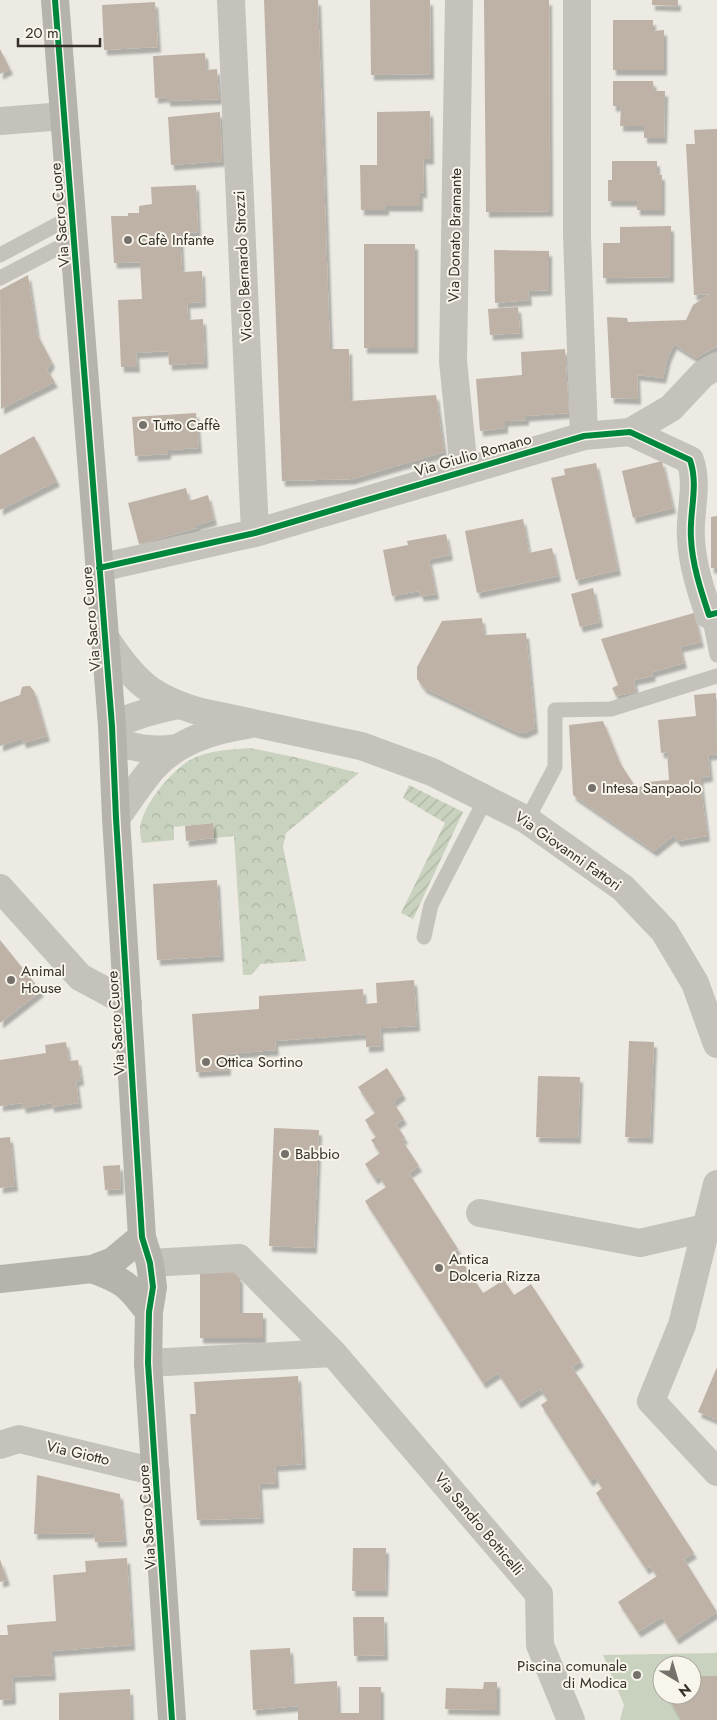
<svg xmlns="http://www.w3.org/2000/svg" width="717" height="1720" viewBox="0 0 717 1720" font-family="Jost,sans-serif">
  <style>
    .park { fill: url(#park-crowns) }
    .garden { fill: url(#garden-furrows) }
    .pitch { fill: #c9d2be; fill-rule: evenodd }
    .building { fill: #beb2a6; filter: url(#shadow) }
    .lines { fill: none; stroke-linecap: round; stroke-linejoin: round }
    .lane { stroke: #c5c2bc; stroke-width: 15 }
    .street { stroke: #c5c2bc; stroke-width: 28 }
    .secondary { stroke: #b6b2ac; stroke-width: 28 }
    .cycleway-casing { stroke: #f8f5eb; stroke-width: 9 }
    .cycleway { stroke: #00873e; stroke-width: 6 }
    .poi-dot { fill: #76716b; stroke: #f8f5eb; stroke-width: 2 }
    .labels { text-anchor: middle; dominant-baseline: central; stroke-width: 4; stroke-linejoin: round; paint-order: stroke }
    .street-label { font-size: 15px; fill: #36302a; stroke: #f8f5eb }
    .poi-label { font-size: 15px; fill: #36302a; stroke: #f8f5eb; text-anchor: start }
  </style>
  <defs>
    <pattern id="park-crowns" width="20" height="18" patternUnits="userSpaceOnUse" patternTransform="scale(1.25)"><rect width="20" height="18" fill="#c9d2be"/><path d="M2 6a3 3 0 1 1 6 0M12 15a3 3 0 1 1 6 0" fill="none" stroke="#adb5a3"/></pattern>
    <pattern id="garden-furrows" width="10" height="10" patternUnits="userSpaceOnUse" patternTransform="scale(1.25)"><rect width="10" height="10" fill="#c9d2be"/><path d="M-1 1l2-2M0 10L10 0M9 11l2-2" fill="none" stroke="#adb5a3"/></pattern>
    <filter id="shadow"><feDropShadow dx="3" dy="5.5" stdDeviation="1" flood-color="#0004"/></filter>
  </defs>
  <rect width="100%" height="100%" fill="#eceae3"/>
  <path class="park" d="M250,748L299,758L359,773L286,833L283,846L306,961L261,964L251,975H243L234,836L214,838L212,823L174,827V840L142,843C141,839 140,835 140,831C140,808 170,772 190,760C207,750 231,750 250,748Z"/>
  <path class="garden" d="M409,785L463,812L413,919L401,913L445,823L403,798Z"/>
  <path class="pitch" d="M717,1652V1720H620L624,1705L603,1655L715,1653ZM662,1665H692V1695H662Z"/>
  <path class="building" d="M264,0H318L330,349H349L350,401L436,395L444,452L352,479L282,481Z
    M370,0H430L431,74L371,75Z
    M484,0H549L550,211L486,212Z
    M652,0H678V6L652,5Z
    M155,2L158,47L104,50L102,5Z
    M613,20H653V31L664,30V70H613Z
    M0,49L10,69L0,74Z
    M205,53L206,70L217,69L219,99L167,101V97L155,98L153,56Z
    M613,81H653L654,91H665L664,138H644V126H620L621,106H613Z
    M430,111L431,159H423L424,193L420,192V206H386V210H361L360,165H377V112Z
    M220,112L222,161L171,165L168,117Z
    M717,129V346L696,358L674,344L668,357L663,378L637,375L638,399L611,398L607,317L627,318L628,322L686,320L693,305L710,294L694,295L686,144H695L694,130Z
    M612,161H657V174L662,175V210H637V201H608V180H612Z
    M196,185L198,232L180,233L182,272L202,271L203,302L187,303L188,320L203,319L205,363L169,365L168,351L136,353L137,367H121L118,300L142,299L140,262L114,263L111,216H128V213H139V206L152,204L151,187Z
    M671,226V277L603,278V243H620V227Z
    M364,244H415V348H364Z
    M494,250L549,251V290L528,291L529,300L495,303Z
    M28,275L37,334L52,362L47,370L55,382L1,409L0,290Z
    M518,307L520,333L490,335L488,309Z
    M565,349L569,413L526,416V420L505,421V428L480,431L476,379L522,375L521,352Z
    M196,413L199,448L168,450V454L135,456L132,417Z
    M34,436L57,481L0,510V455Z
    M662,461L673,508L633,518L622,471Z
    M596,463L618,570L576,580L551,478L565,475L564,469Z
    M186,488L189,501L208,495L214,520L197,525V528L139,544L128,503Z
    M717,516V568H711V517Z
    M523,519L529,553L552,548L558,576L477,593L465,531Z
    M446,534L450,555L429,559L436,594L421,596L419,591L392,596L383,550L408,545L407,541Z
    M593,588L600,622L580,627L571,594Z
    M694,613L701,642L680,647L684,663L652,672L653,676L634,680L636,692L616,696L612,688L618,685L601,639Z
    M482,618L484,635L526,633L535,728L524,733L517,732L424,688L417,679V667L442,621Z
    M26,686H30L34,691L47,736L23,743L22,738L0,746V702L20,695L22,687Z
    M716,693L717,754L708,755L710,776L700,778L707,836L678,841L673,836L654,851L573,795L569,725L603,721L620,763L637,789L647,782L669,780L667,752L661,753L658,720L696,716L694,695Z
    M213,823L214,838L186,841L185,826Z
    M217,880L221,956L157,960L153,884Z
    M0,940L41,991L0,1023Z
    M414,980L417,1026L380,1028L381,1046L366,1047V1034L275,1041L276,1050L227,1054L228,1070L196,1072L192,1014L259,1009V996L363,989L364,1004L377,1003L376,983Z
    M629,1041L654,1042L650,1138L625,1137Z
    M66,1042L69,1061L78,1060L81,1080L76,1081L79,1103L51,1107V1103L23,1108L22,1103L0,1106V1060L46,1053L45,1045Z
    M387,1068L403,1094L393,1102L404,1119L396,1124L405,1138L402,1140L419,1166L409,1173L458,1249L455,1251L483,1293L504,1280L514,1295L531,1284L581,1361L572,1367L694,1553L684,1559L717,1612L676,1639L662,1617L638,1632L618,1602L657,1576L650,1566L646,1569L596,1493L602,1488L595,1477L590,1481L541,1405L548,1400L540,1389L518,1403L498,1373L483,1383L365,1201L386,1187L379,1176L375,1179L365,1164L380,1153L371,1140L376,1137L365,1120L375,1113L358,1087Z
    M538,1076L580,1077L578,1138L536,1137Z
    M274,1128L319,1130L314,1248L269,1246Z
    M10,1137L15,1186L0,1188V1138Z
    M120,1165L121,1189L105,1190L103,1166Z
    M200,1272H235L240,1278V1313H263V1338H200Z
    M717,1367V1420L698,1412Z
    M298,1376L303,1464L275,1466L276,1483L259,1484L261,1518L197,1520L190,1414H196L194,1382Z
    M37,1475L120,1494L124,1541L95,1542L94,1533L34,1534Z
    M353,1548H386L385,1591H352Z
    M127,1558L132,1645L51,1651L53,1675L12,1677L13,1699L0,1700V1635H8L7,1625L56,1621L53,1575L86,1572L85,1561Z
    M0,1559L7,1580L0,1582Z
    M353,1617H384L385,1655L354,1656Z
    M290,1648L292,1684L337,1681L338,1713H359V1687H381V1720H298V1706L253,1710L250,1650Z
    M692,1676H717V1720H681L667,1695H692Z
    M484,1682H497V1710L445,1709L446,1688L483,1689Z
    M130,1689L131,1720H59V1693Z"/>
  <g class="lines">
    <path class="lane" d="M0,255L73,216
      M0,278L75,239
      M709,615L717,655
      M527,820L555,767V710L611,709L717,676
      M424,937L431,905L486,798"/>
    <path class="street" d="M231,0L255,533
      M459,0L453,361L464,470
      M577,0V236L584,436
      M0,121L64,116
      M630,432L671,408L703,374L717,366
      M99,568L255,533L584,436L630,432L690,460C699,486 689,512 691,538C692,564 701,591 709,615L717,613
      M106,639C134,682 152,698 201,712L361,746L432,772L527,820L623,888L664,931L695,983L717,1044
      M112,726C134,715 155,710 178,705
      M113,741C135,748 154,752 176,748
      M116,818C128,802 140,783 153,768C176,742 214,730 247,725
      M0,888L80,977L128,1003
      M717,1184L682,1325L651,1401L717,1472
      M480,1213L640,1243L705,1228
      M150,1263L239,1258L333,1353L539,1594L540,1645L571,1720
      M148,1363L333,1353
      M0,1445L19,1439L156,1472"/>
    <path class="secondary" d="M55,0L112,726L116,818L142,1237L150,1263L153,1287L149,1312L148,1363L172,1720
      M92,1269C125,1281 128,1285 149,1312
      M0,1279L92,1269L113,1261L142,1237"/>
    <g class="cycleway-casing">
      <path id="cycleway" d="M55,0L112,726L116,818L142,1237L150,1263L153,1287L149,1312L148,1363L172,1720
        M99,568L255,533L584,436L630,432L690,460C699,486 689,512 691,538C692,564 701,591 709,615L717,613"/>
    </g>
    <use href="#cycleway" class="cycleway"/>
  </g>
  <g class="poi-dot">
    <circle cx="128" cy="240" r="5"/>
    <circle cx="143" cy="425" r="5"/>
    <circle cx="592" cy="788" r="5"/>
    <circle cx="11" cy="980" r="5"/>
    <circle cx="206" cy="1062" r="5"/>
    <circle cx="285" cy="1154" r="5"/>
    <circle cx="439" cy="1268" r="5"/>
    <circle cx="637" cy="1675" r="5"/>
  </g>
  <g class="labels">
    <g class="street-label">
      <text transform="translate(60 215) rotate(-95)">Via Sacro Cuore</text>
      <text transform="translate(455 235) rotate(-89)">Via Donato Bramante</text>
      <text transform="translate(243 266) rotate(-93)">Vicolo Bernardo Strozzi</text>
      <text transform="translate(473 455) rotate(-16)">Via Giulio Romano</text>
      <text transform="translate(91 619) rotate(-95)">Via Sacro Cuore</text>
      <text transform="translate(568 851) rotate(35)">Via Giovanni Fattori</text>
      <text transform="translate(116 1023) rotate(-94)">Via Sacro Cuore</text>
      <text transform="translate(78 1453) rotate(13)">Via Giotto</text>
      <text transform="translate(147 1517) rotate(-94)">Via Sacro Cuore</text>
      <text transform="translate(479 1524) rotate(50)">Via Sandro Botticelli</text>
    </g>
    <g class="poi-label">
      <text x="138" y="240">Cafè Infante</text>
      <text x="153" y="425">Tutto Caffè</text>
      <text x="602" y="788">Intesa Sanpaolo</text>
      <text x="21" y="971">Animal<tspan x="21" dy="17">House</tspan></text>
      <text x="216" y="1062">Ottica Sortino</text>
      <text x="295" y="1154">Babbio</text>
      <text x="449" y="1259">Antica<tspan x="449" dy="17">Dolceria Rizza</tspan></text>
      <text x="627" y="1666" text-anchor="end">Piscina comunale<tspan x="627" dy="17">di Modica</tspan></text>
    </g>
  </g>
  <g transform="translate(677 1680) rotate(142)"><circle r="24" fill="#f8f5eb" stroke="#aaa69e"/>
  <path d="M0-4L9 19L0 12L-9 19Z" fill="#76716b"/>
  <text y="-8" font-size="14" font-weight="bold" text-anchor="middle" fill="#36302a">N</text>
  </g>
  <path d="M18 38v8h82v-8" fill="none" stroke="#36302a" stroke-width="2.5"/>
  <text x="25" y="38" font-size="15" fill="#36302a" stroke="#f8f5eb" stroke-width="4" paint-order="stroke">20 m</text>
</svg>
